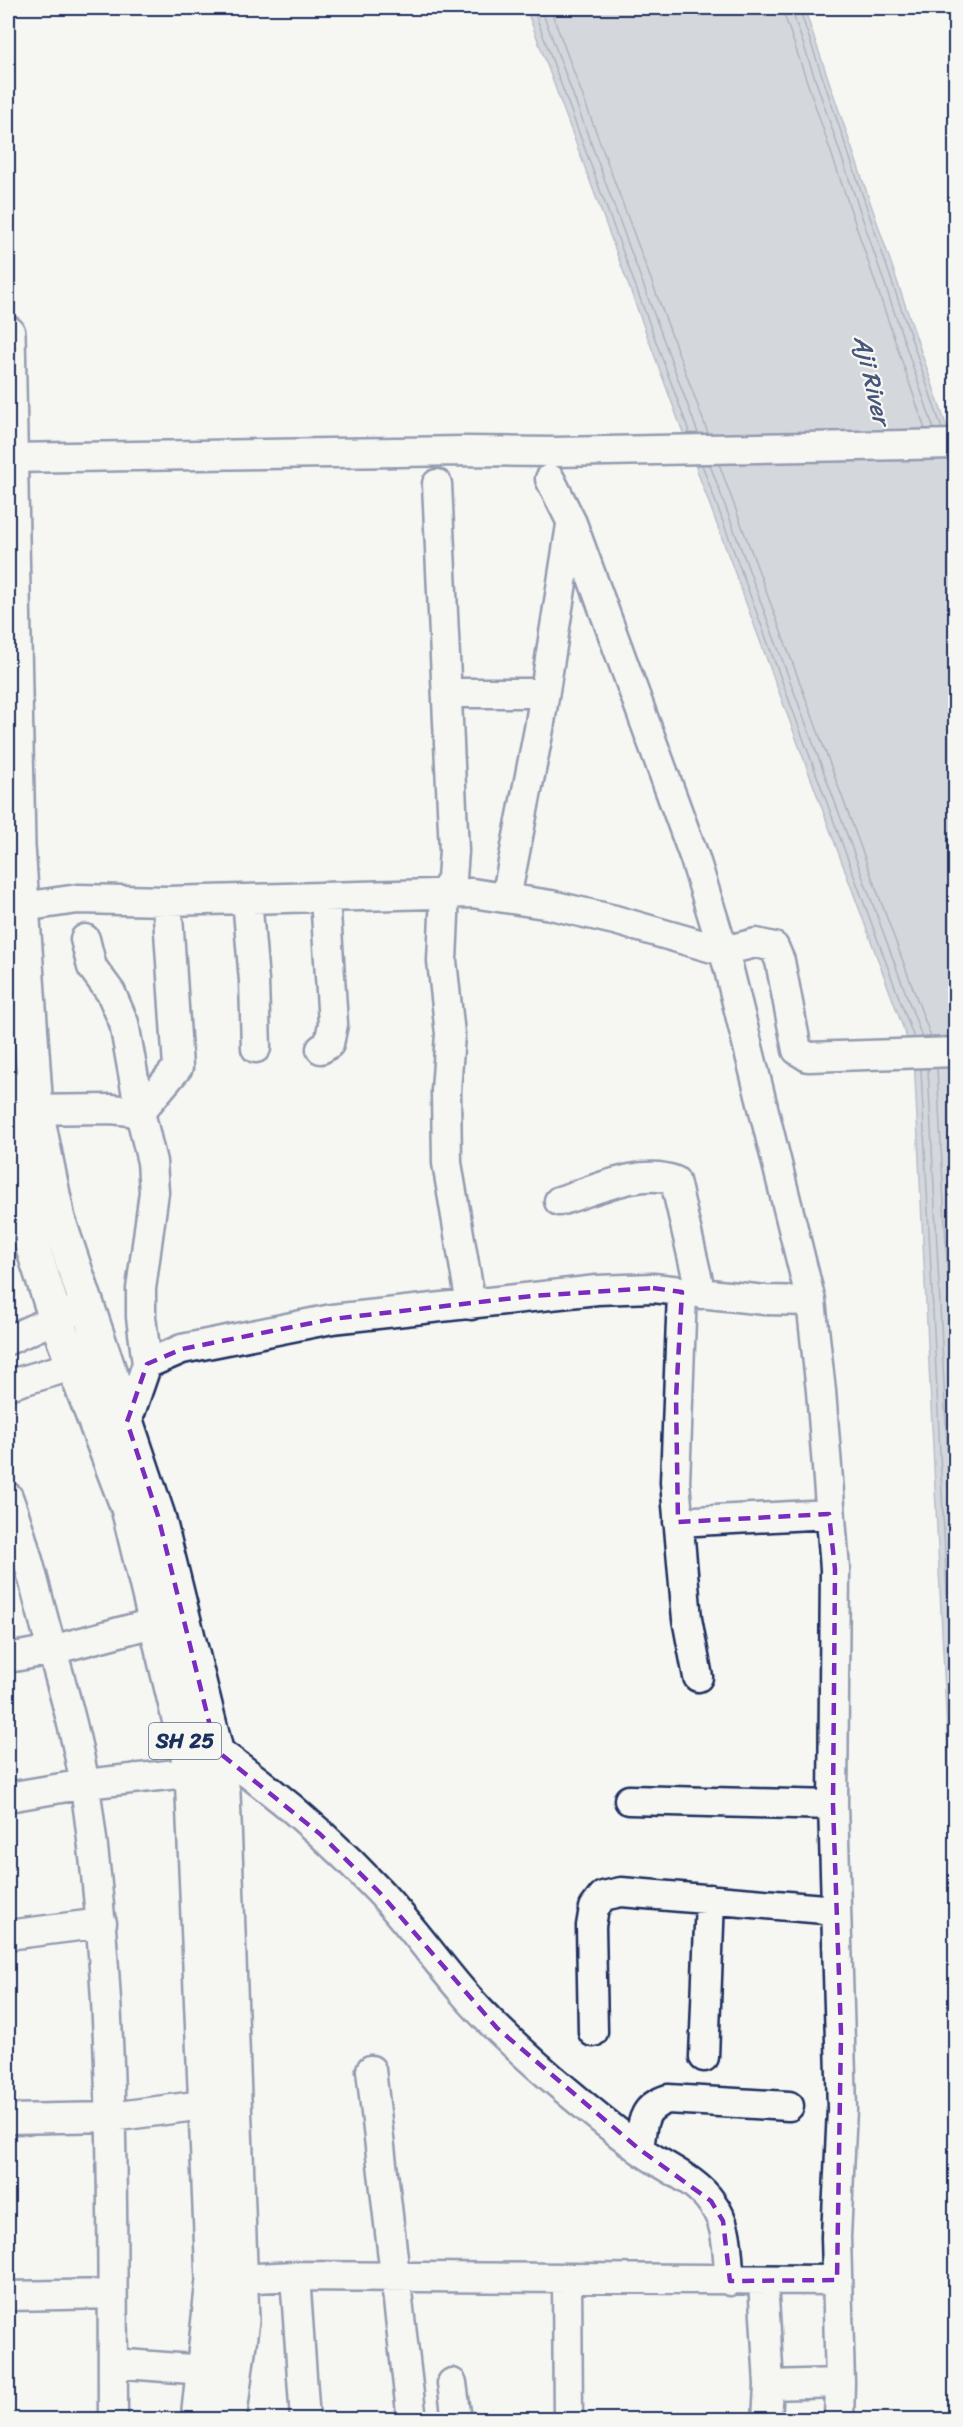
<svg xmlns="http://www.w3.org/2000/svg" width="963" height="2427" viewBox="0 0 963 2427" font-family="Sriracha,sans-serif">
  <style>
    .water { fill: #abb2c0; stroke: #717e99; stroke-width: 1.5 }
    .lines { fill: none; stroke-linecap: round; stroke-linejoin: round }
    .shore { stroke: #556385; stroke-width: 1.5 }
    .minor-casing { stroke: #1b2f5e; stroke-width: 33 }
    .major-casing { stroke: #1b2f5e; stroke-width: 38 }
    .minor { stroke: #f6f6f2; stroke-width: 28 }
    .major { stroke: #f6f6f2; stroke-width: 33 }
    .marked { fill: none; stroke: #7b2cbf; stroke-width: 4.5; stroke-dasharray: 12 8; stroke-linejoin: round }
    .labels { text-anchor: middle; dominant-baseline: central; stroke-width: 4.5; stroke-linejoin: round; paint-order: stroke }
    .shield { fill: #f6f6f2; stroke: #5d6b8a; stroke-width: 1.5 }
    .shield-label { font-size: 21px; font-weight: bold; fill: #1b2f5e }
    .water-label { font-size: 24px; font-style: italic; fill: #46567b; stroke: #f6f6f2 }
  </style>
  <rect width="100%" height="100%" fill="#f6f6f2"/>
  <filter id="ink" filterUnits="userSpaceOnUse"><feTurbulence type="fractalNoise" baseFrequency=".0167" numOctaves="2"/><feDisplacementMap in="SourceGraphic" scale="12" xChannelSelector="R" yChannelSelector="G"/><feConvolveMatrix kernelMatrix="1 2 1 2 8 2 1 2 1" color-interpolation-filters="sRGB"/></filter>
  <g filter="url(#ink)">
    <path class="water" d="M526,8H804L956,454L955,1897L914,1057Z"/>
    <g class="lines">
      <path class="shore" d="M533,8L690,434
        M541,8L698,433
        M550,8L708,433
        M782,8L925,429
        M791,8L934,429
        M799,8L942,429
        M719,464L931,1037
        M702,465L914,1038
        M710,465L922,1037
        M937,1068L956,1437
        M921,1069L956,1775
        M928,1069L956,1621"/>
      <g class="minor-casing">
        <path id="minor" d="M8,458L464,451L555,452L956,444
          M550,479L572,523L695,859L728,966L811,1301L821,1391L835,1569L833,1805L842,2109L836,2237L840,2383L839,2420
          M437,484L454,851L452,878L445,893L442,961L450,1034L446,1091L447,1163L471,1305
          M447,693H544
          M506,898L539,729L571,525
          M247,899L254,981L256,1048
          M8,909L78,899L167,901L472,893L551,905L615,920L723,951L756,943L774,947L780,961L797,1050L808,1057L956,1052
          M85,939L92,967L111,993L124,1023L140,1112
          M321,1049L329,1044L333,1024L325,897
          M14,1110L111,1109L140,1112L152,1162L154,1192L141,1289V1317L147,1364
          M140,1112L178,1067L167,901
          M559,1201C593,1191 642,1167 675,1181L701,1294
          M682,1292L675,1482L687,1619L698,1677
          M8,1340L77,1309
          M8,1385L96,1359
          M114,1428L127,1422L147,1364L182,1349L332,1319L597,1290L653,1288L765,1300L811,1301
          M8,1497C24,1539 34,1584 46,1628C60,1679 77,1735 85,1787C116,1996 112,2208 113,2420
          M678,1522L829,1514
          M8,1658L52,1650L157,1622
          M216,1750C275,1791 330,1839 380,1892C421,1936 454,1988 498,2029C542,2072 591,2112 639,2149C663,2167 695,2178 712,2203C729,2225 727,2254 730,2281
          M8,1797L85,1784L214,1770
          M629,1800L833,1805
          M8,1935L102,1923
          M593,2032L591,1926L594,1908L603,1896L621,1892L836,1910
          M704,2057L710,1899
          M371,2070L412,2420
          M8,2119L111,2117L226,2102
          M639,2149C643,2124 640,2108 668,2099L789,2106
          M295,2276L305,2420
          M567,2278L568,2420
          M218,2280L295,2276L837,2280
          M763,2281L769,2385L767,2420
          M8,2296L112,2294
          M113,2363L204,2370
          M452,2383L457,2420
          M769,2385L840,2383"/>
      </g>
      <g class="major-casing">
        <path id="major" d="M8,333L18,846L36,1110L58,1219L158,1516L216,1750L223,1793L242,2320L229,2420
          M8,1087L9,1110L32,1245L56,1319L128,1508L192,1772L213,2280L198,2420"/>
      </g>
      <use href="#minor" class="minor"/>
      <use href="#major" class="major"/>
    </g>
  </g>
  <path d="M0 0H963V2427H0ZM653,1288L682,1292L676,1397L678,1522L829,1514L835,1569L833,1805L841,2033L837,2280L730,2281L723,2221L711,2201L639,2149L497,2028L380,1893L320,1834L216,1750L158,1516L127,1422L147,1364L182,1349L332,1319L532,1296Z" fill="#f6f6f2" fill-opacity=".55" fill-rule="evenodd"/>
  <path class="marked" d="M653,1288L682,1292L676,1397L678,1522L829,1514L835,1569L833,1805L841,2033L837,2280L730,2281L723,2221L711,2201L639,2149L497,2028L380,1893L320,1834L216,1750L158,1516L127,1422L147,1364L182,1349L332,1319L532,1296Z"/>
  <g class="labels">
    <rect class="shield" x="149" y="1723" width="72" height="36" rx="4.5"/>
    <g class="shield-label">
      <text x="185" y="1741">SH 25</text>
    </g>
    <g class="water-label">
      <text transform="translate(872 380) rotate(77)">Aji River</text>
    </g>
  </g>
  <rect width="963" height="2427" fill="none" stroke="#f6f6f2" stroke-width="30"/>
  <rect x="15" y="15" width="933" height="2397" fill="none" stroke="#1b2f5e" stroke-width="2" filter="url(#ink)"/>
</svg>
